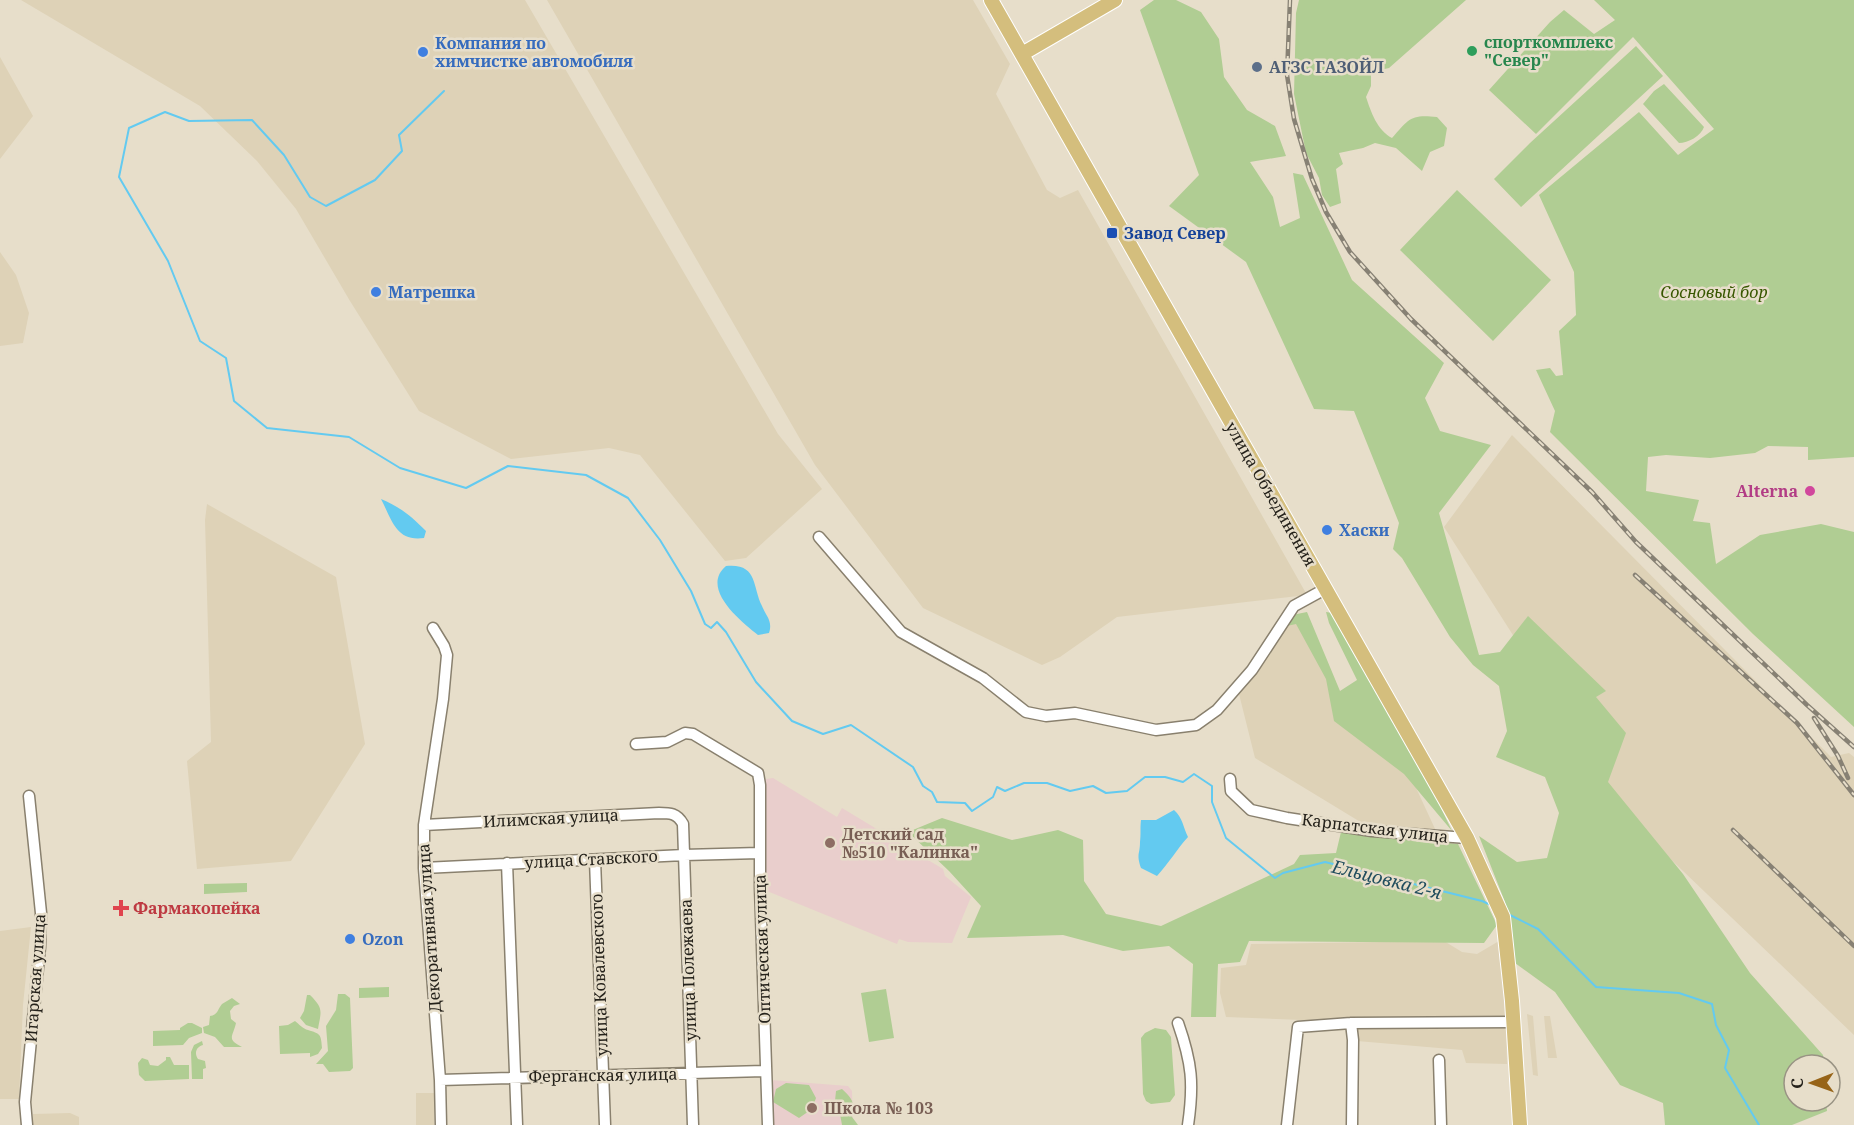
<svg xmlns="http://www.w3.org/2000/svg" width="1854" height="1125" viewBox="0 0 1854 1125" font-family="'Noto Serif',serif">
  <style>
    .built { fill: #ded2b7 }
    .education { fill: #e9cecc }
    .green { fill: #b0cd93 }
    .water { fill: #63caf0 }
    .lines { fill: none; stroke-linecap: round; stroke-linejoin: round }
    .stream { stroke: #63caf0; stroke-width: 2 }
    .minor-casing { stroke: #89806e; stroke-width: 13 }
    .major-casing { stroke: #fff; stroke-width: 16 }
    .minor { stroke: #fff; stroke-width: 10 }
    .major { stroke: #d4be7d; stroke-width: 14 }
    .rail-casing { stroke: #878174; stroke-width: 4.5 }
    .rail { stroke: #e7deca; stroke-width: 2; stroke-dasharray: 7; stroke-linecap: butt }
    .leisure-dot { fill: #2e9e5b; stroke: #e7deca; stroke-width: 2 }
    .shop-dot { fill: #3f7fe0; stroke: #e7deca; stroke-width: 2 }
    .service-dot { fill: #5c6f8a; stroke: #e7deca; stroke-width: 2 }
    .transit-dot { fill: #1a4fb4; stroke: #e7deca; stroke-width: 2 }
    .hotel-dot { fill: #d1479c; stroke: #e7deca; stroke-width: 2 }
    .education-dot { fill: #8d6e63; stroke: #e7deca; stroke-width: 2 }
    .health-dot { fill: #e0444e; stroke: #e7deca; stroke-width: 2 }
    .labels { text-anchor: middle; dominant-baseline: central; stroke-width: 5; stroke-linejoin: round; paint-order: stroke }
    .leisure-label { font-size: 16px; font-weight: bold; fill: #27864d; stroke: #e7deca; text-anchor: start }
    .shop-label { font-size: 16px; font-weight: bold; fill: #366cbe; stroke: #e7deca; text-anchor: start }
    .service-label { font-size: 16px; font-weight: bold; fill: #4e5e75; stroke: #e7deca; text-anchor: start }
    .transit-label { font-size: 16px; font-weight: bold; fill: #164399; stroke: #e7deca; text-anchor: start }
    .park-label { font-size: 16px; font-style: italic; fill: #385700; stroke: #e7deca }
    .hotel-label { font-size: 16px; font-weight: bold; fill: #b23c85; stroke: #e7deca; text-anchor: end }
    .street-label { font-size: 16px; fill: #25221b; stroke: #e7deca }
    .education-label { font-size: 16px; font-weight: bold; fill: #785e54; stroke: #e7deca; text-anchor: start }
    .health-label { font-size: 16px; font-weight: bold; fill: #be3a42; stroke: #e7deca; text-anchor: start }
    .water-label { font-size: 18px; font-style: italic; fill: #204d5d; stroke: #e7deca }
  </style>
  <rect width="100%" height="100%" fill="#e7deca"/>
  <path class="built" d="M21,0H525L778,434L822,489L746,558L725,561L640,455L609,448L511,459L419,411L350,301L296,209L257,161L200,106Z
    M547,0H973L1010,64L996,94L1047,190L1060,198L1078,190L1307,595L1117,617L1060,657L1042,665L923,608L815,465Z
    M0,57L33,116L0,159Z
    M0,252L16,275L29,313L23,343L0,346Z
    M1512,435L1831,757L1849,753L1854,757V1035L1633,823L1444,527Z
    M207,504L336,577L365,744L291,861L197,869L187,761L211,742L205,520Z
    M1300,620L1326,669L1336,718L1411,777L1436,831L1367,826L1255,758L1239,694L1259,669L1289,623Z
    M31,927L23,1005L19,1099H0V931Z
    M1444,941L1462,952L1477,954L1499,941L1505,972L1507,1064L1466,1063L1462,1050L1357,1041L1353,1022L1226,1017L1220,993L1221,968L1246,965L1251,944Z
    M1527,1014L1533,1016L1538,1076L1533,1075Z
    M1544,1016H1550L1557,1058H1548Z
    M416,1093H434V1125H416Z
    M70,1113L79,1117V1125H33V1114Z"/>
  <path class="education" d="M773,778L837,817L842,808L943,869L945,876L971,897L952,943L908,942L899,939L897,944L762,889L761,785L766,779Z
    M771,1080L848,1086L852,1091L853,1125H772Z"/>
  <path class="green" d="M1154,0H1176L1201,12L1219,39L1224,77L1247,110L1275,126L1286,156L1250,162L1273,197L1280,227L1300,218L1293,173L1303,175L1352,280L1444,363L1425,398L1440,431L1491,445L1439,513L1479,655L1500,652L1528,616L1606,691L1596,697L1626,733L1608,782L1683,874L1750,973L1823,1055L1824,1065H1794V1101H1826L1827,1111L1792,1125H1665L1663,1103L1620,1085L1555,992L1515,963L1505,902L1479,836L1517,862L1547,858L1559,813L1545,777L1496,757L1507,731L1499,686L1473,665L1450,637L1402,558L1393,549L1399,523L1354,411L1314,409L1246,262L1169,206L1199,175L1140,10Z
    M1299,0H1466L1389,68L1371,72V86L1366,97C1371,112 1377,130 1392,138C1409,119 1410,114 1437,117L1447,128L1444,146L1430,152L1422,171L1396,148L1375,143L1363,148L1339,153L1343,164L1336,169L1341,203L1330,207L1322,195L1319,178L1306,153L1294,94L1296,13Z
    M1594,0H1854V457L1808,460V447L1768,446L1755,453L1710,458L1666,455L1648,457L1646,491L1699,500L1693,521L1710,523L1716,564L1760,535L1821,524L1854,532V727L1753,634L1550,432L1555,411L1536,370L1550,368L1556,376L1563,375L1559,331L1576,315L1574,272L1539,195L1639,112L1678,155L1714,129L1633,37L1536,134L1489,90L1550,22L1564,10L1594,34L1615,20Z
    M1636,46L1663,76L1521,207L1494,179L1530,143Z
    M1664,84L1704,127C1701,136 1688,143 1679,143L1643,104L1654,91Z
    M1457,190L1551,280L1493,341L1400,250Z
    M1307,612L1340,691L1357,680L1329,623L1326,612L1333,613L1419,762L1452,831L1404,774L1334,721L1326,679L1296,624L1282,627L1292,615Z
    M942,818L1012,840L1058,830L1083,840L1084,881L1106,914L1161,926L1294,864L1300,855L1336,853L1341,832L1458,844L1497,925L1484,943L1249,941L1240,962L1218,964L1216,1017H1191L1193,964L1169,946L1123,951L1063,935L967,938L981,906L949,871L908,832Z
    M247,883V892L204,894V884Z
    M389,987V997L359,998V988Z
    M886,989L894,1038L869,1042L861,993Z
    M338,994H345L350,998L353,1068L350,1071L329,1072L323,1064H316L328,1051L326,1026L336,1010Z
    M307,995H310C324,1009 321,1011 318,1029L306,1025L300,1018L304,1011Z
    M232,998L240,1004L234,1006L230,1011L231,1019L236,1023C233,1037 226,1039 242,1047H224L215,1037L204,1033L203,1027L209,1025L210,1016C218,1015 217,1010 222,1004Z
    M295,1021C299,1024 303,1029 308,1030C320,1034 321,1033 322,1048L318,1054L310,1057V1053L280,1054L279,1026L288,1025Z
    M188,1023H192L202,1028V1033L189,1038L183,1045L153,1046V1031L180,1030V1028Z
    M1155,1028L1166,1030L1171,1037L1175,1095L1170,1102L1151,1104L1146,1101L1143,1094L1141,1038L1145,1033Z
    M202,1041L203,1045C196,1047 194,1053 198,1059L205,1061L206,1068L203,1069V1079H192L191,1052L194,1045Z
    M166,1057H170L174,1065H189V1079L145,1081L139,1075L138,1063L142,1058L148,1060L150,1065L158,1066L166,1060Z
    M786,1083L809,1085L816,1098L812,1109L799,1118L773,1102L776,1089Z
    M842,1089C852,1098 856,1104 852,1117L858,1125H842L840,1114L844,1106L835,1101L836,1091Z"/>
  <path class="water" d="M381,499C400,507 411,516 426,531L424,538C396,542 392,520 381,499Z
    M726,566C758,563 752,586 762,606C766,616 773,621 769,633L758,635C740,621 700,588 726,566Z
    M1174,810C1183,818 1183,827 1188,837C1177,849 1169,863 1157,876L1141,868C1136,853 1140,855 1140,842C1141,834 1140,828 1141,820H1156Z"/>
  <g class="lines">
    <path class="stream" d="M444,91L399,135L402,151L375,180L326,206L310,197L284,155L252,120L189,121L165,112L129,128L119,177L168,261L200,341L226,358L234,401L267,428L349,437L400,468L466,488L508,466L586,475L628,498L660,540L691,591L705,624L711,628L717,622L726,632L756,682L792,721L823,734L851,725L913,767L923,786L932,792L937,802L965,803L972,811L993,797L997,787L1005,791L1024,783H1047L1070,791L1093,786L1106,793L1127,791L1145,777H1165L1183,782L1194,774L1212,786V802L1226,838L1275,878L1283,873L1325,862L1482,901L1493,906
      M1508,914L1538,929L1596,987L1679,993L1712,1004L1716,1025L1729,1050L1725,1068L1759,1125"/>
    <g class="minor-casing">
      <path id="minor" d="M819,537L901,632L983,678L1026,712L1046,716L1075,713L1156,730L1196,725L1217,710L1252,670L1294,606L1325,589
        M433,628L444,646L447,655L443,699L424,825V868L440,1080L441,1125
        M636,744L667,742L685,733L693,734L758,773L760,785V887L768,1125
        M1230,779L1231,791L1251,810L1287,818L1372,831L1467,838
        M424,825L659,813C670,813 677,813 683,824L693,1125
        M595,860L605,1125
        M507,863L517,1125
        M424,868L684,855L759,853
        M1178,1023C1192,1063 1194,1084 1188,1125
        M1351,1023L1353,1040L1352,1125
        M1439,1060L1441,1125
        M440,1080L766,1071
        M27,1125L25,1102L40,947L41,913L29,796
        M1287,1125L1298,1027L1351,1023L1513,1022"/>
    </g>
    <g class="major-casing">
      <path id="major" d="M991,0L1467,838L1503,917L1512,1001L1520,1125
        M1022,54L1115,0"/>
    </g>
    <use href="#minor" class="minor"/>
    <use href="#major" class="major"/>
    <g class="rail-casing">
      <path id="rail" d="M1290,0L1287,75L1294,119L1312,179L1326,212L1350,252L1411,319L1592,492L1636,542L1807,705L1854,747
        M1635,575L1797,723L1854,795
        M1814,718L1838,756L1848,778
        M1733,830L1854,946"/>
    </g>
    <use href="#rail" class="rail"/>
  </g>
  <circle class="leisure-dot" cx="1472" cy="51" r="6"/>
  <g class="shop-dot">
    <circle cx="423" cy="52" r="6"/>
    <circle cx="376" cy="292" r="6"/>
    <circle cx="1327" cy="530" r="6"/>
    <circle cx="350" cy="939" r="6"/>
  </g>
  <circle class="service-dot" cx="1257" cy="67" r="6"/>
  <rect class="transit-dot" x="1106" y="227" width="12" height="12" rx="3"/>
  <circle class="hotel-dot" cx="1810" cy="491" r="6"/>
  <g class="education-dot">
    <circle cx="830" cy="843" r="6"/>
    <circle cx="812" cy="1108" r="6"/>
  </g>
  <path class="health-dot" d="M118 899h6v6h6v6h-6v6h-6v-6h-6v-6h6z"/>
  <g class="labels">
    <g class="leisure-label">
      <text x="1484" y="42">спорткомплекс<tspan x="1484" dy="18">"Север"</tspan></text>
    </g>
    <g class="shop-label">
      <text x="435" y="43">Компания по<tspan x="435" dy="18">химчистке автомобиля</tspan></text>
      <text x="388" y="292">Матрешка</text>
      <text x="1339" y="530">Хаски</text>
      <text x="362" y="939">Ozon</text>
    </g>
    <g class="service-label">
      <text x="1269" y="67">АГЗС ГАЗОЙЛ</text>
    </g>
    <g class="transit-label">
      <text x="1124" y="233">Завод Север</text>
    </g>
    <g class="park-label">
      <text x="1714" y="292">Сосновый бор</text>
    </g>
    <g class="hotel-label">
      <text x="1798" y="491">Alterna</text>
    </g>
    <g class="street-label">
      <text transform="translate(1271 494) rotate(60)">улица Объединения</text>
      <text transform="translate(551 818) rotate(-3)">Илимская улица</text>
      <text transform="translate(1375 828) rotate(7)">Карпатская улица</text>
      <text transform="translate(591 859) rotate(-3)">улица Ставского</text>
      <text transform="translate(429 928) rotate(-94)">Декоративная улица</text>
      <text transform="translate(762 949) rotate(-92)">Оптическая улица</text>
      <text transform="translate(688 970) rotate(-92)">улица Полежаева</text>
      <text transform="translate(599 975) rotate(-92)">улица Ковалевского</text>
      <text transform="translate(35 978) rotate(-86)">Игарская улица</text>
      <text transform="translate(603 1075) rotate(-1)">Ферганская улица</text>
    </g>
    <g class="education-label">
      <text x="842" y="834">Детский сад<tspan x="842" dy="18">№510 "Калинка"</tspan></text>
      <text x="824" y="1108">Школа № 103</text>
    </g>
    <g class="health-label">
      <text x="133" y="908">Фармакопейка</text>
    </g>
    <g class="water-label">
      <text transform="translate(1387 879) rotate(14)">Ельцовка 2-я</text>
    </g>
  </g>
  <g transform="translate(1812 1083) rotate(269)"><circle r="28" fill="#e7deca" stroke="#999384" stroke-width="1.5"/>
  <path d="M0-4.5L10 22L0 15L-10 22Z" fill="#976418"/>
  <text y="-9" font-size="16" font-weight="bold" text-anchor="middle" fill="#25221b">С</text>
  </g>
</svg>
